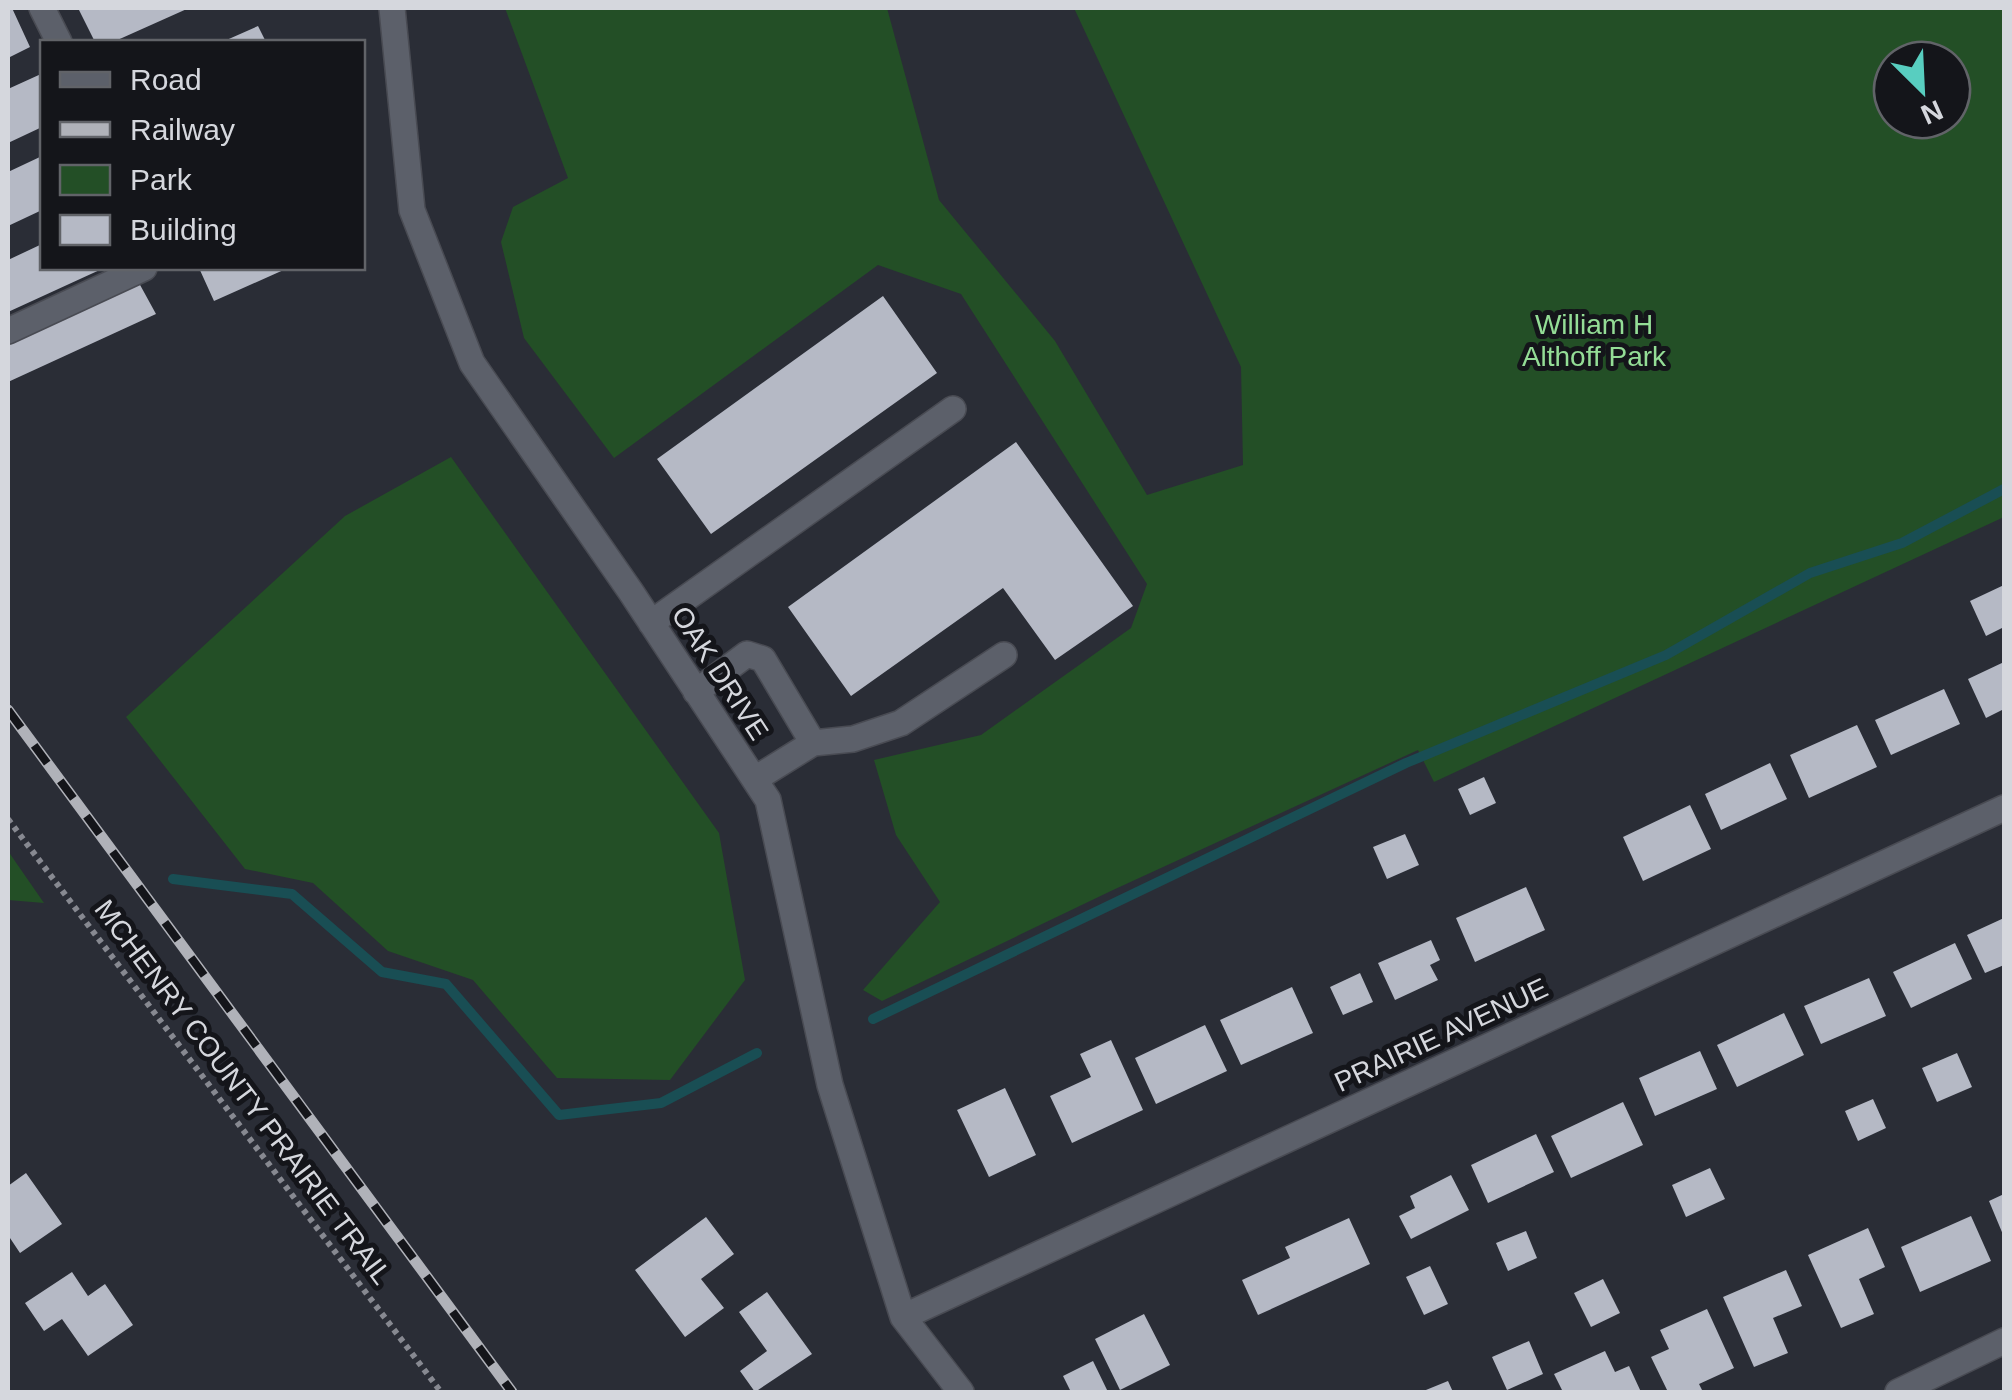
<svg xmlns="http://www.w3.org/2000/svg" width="2012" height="1400" font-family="Helvetica,sans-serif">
<rect width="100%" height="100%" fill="#2a2d36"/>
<path fill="#234f26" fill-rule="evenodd" d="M505,8H887L939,200L1055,341L1147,495L1243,465L1241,367L1074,8H2004V517L1434,782L1418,750L1113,890L882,1001L863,990L940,902L896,835L874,760L981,735L1131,628L1147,584L961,294L878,265L614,458L524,338L501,242L513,207L568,178ZM1892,60H1952V120H1892Z
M451,457L719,833L745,980L670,1080L557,1078L473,980L388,951L313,883L245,869L126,717L345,516Z
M8,851L44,903L8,900Z"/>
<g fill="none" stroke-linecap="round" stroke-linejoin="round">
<path stroke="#194e54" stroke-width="10" d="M173,879L292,894L382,972L446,984L559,1115L661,1103L757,1053
M873,1019L1406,763L1666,655L1810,573L1902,543L2004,489"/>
</g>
<path fill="#b5b9c5" d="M8,8H12L30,47L8,58Z
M78,8H189L113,42H95Z
M258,26L266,42H222Z
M41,74L42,127L8,143V89Z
M42,156V210L8,226V172Z
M42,244V268H104L8,312V260Z
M199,268H288L214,301Z
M139,283L156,314L8,382V343Z
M883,296L937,373L711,534L657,459Z
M1016,442L1133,606L1055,660L1003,588L851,696L788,607Z
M2004,585V627L1986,636L1970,601Z
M2004,662V709L1986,718L1968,679Z
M1944,689L1960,724L1891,755L1875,720Z
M1857,725L1877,767L1809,798L1790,755Z
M1770,763L1787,799L1721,830L1705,794Z
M1484,777L1496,803L1470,815L1458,789Z
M1690,805L1711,849L1643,881L1623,837Z
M1405,834L1419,865L1387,879L1373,847Z
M1526,887L1545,930L1475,962L1456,918Z
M2004,918V965L1985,973L1967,935Z
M1431,940L1440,960L1430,965L1438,980L1395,1000L1378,963Z
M1955,943L1972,979L1911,1008L1893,972Z
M1360,973L1373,1002L1343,1015L1330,987Z
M1869,978L1886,1016L1821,1044L1804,1006Z
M1292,987L1313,1033L1241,1065L1220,1020Z
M1784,1013L1804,1055L1737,1087L1717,1045Z
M1205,1025L1227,1071L1156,1104L1135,1058Z
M1111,1040L1143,1110L1072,1143L1050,1096L1091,1077L1080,1054Z
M1700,1051L1717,1089L1655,1116L1639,1078Z
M1957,1053L1972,1087L1937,1102L1922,1068Z
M1005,1088L1036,1155L989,1177L957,1110Z
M1873,1099L1886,1128L1858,1141L1845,1111Z
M1623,1102L1643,1145L1571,1178L1551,1136Z
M1536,1134L1554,1172L1488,1203L1471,1165Z
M1710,1168L1725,1199L1686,1217L1672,1185Z
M26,1173L62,1224L20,1253L8,1235V1186Z
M1451,1175L1469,1210L1411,1239L1399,1216L1415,1208L1410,1196Z
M2004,1194V1237L1989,1201Z
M1971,1216L1991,1261L1920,1292L1901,1247Z
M706,1217L734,1254L701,1279L724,1308L685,1337L635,1270Z
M1349,1218L1370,1264L1258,1315L1242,1280L1290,1258L1285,1247Z
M1868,1228L1885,1267L1859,1279L1874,1314L1841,1328L1808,1255Z
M1526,1231L1537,1258L1508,1271L1496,1243Z
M1430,1266L1448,1304L1424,1315L1406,1277Z
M1786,1270L1802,1306L1773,1318L1788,1353L1754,1367L1723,1297Z
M72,1272L88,1296L105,1284L133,1325L88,1356L62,1319L44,1331L25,1303Z
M1603,1279L1620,1313L1591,1327L1574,1293Z
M767,1292L812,1354L755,1392L740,1371L767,1351L739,1312Z
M1707,1309L1734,1368L1699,1384L1703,1392H1668L1651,1357L1669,1349L1660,1330Z
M1144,1314L1170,1365L1120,1390L1095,1339Z
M1529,1341L1543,1374L1507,1390L1492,1357Z
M1605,1351L1615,1372L1629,1366L1641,1392H1563L1554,1374Z
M1093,1361L1108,1392H1071L1063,1376Z
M1448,1381L1453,1392H1421Z"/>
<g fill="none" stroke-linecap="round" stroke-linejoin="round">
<defs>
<path id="minor" d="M42,8L59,42
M392,8L412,210L472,363L631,592L768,800L830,1085L903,1317L961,1392
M8,331L144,268
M651,623L953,409
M696,692L747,654L763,659L813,743
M755,779L813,743L853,739L901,723L1004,655
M903,1317L2004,808
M1898,1392L2004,1341"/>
</defs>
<use href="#minor" stroke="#494b53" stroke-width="28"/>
<path stroke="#878991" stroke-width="6" stroke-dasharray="5 5" stroke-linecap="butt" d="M8,819L441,1392"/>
<use href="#minor" stroke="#5c606a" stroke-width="25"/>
<defs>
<path id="rail" d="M8,710L512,1392"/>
</defs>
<use href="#rail" stroke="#b0b2b9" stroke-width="11"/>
<use href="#rail" stroke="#14151a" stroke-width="8" stroke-dasharray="22" stroke-linecap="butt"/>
</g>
<g text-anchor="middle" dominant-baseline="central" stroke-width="10" stroke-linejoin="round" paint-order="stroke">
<g font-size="28" fill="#94dd96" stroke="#14151a">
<text x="1594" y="324">William H<tspan x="1594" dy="32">Althoff Park</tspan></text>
</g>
<g font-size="28" fill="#d5d7dd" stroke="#14151a">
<text transform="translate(720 673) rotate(57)">OAK DRIVE</text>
<text transform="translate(1441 1035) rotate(-25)">PRAIRIE AVENUE</text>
<text transform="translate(243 1092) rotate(53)">MCHENRY COUNTY PRAIRIE TRAIL</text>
</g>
</g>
<rect width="2012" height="1400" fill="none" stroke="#d5d7dd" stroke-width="20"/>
<rect x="40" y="40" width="325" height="230" fill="#14151a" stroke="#616368" stroke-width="2.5"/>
<rect x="60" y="72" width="50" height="15" fill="#5c606a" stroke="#616368" stroke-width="2.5"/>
<text x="130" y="90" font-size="30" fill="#d5d7dd">Road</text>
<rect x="60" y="122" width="50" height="15" fill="#b0b2b9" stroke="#616368" stroke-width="2.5"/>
<text x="130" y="140" font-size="30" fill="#d5d7dd">Railway</text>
<rect x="60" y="165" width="50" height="30" fill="#234f26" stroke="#616368" stroke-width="2.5"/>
<text x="130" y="190" font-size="30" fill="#d5d7dd">Park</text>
<rect x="60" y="215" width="50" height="30" fill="#b5b9c5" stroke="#616368" stroke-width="2.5"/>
<text x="130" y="240" font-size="30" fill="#d5d7dd">Building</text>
<g transform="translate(1922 90) rotate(156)"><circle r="48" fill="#14151a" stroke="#616368" stroke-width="2.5"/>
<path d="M0-8L18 38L0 25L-18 38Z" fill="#58cec0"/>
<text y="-15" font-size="28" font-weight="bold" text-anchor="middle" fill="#d5d7dd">N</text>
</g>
</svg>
